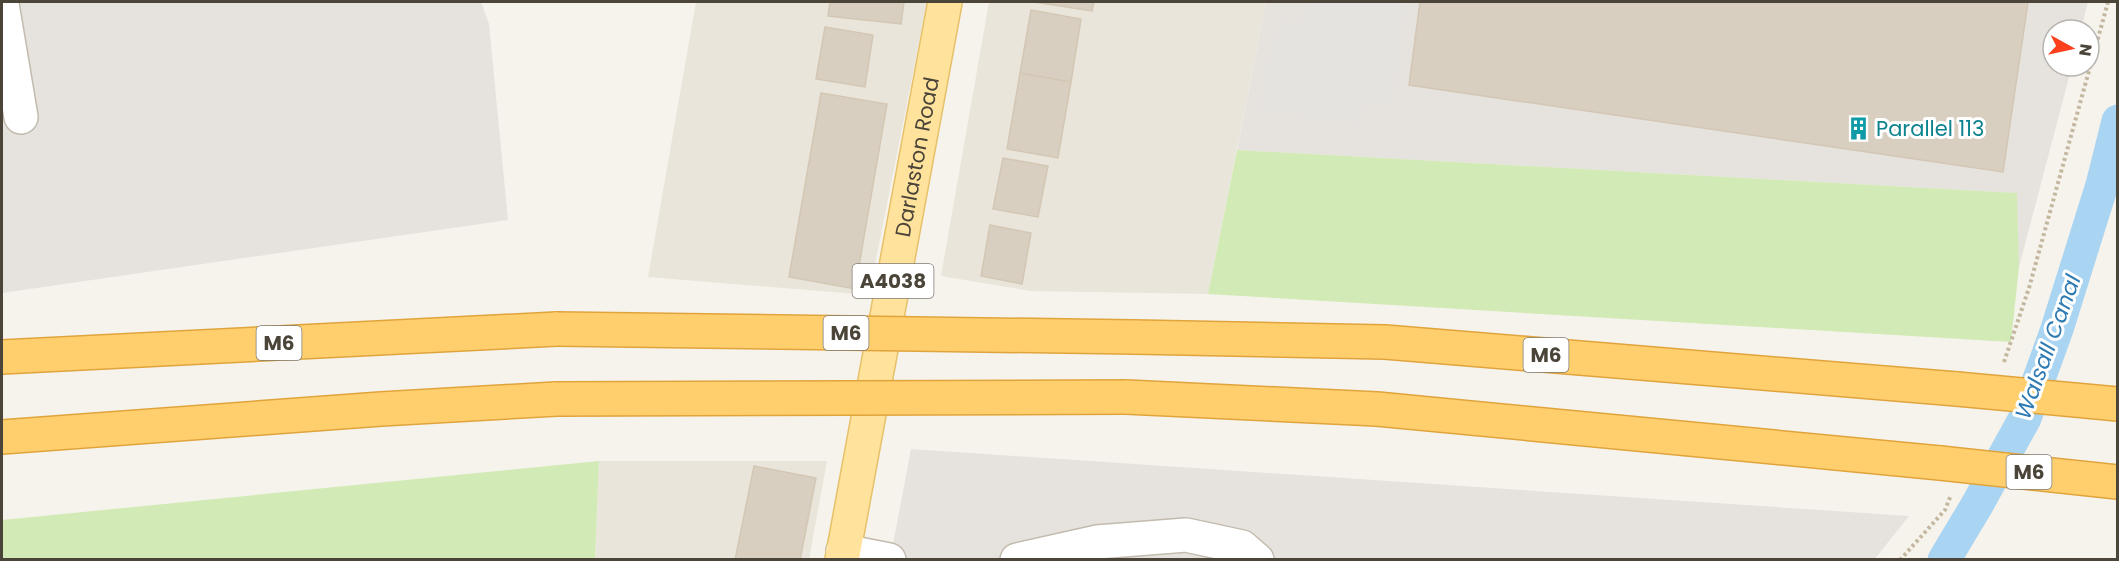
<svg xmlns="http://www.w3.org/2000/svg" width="2119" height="561" font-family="Poppins,sans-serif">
<rect width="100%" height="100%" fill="#f6f3ec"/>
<path fill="#eae5da" d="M696,2H927L869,295L648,277Z
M989,2H1266L1208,294L1031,291L941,276Z
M599,461H827L809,559L595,560Z"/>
<path fill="#e6e2dd" d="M2,2H481L489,24L508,220L2,293Z
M1266,2H2088L2081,30H2053V66H2072L2019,267L2016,193L1237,150Z
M911,449L1909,516L1874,560H890Z"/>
<path fill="#d2eab5" d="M1237,150L2017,193L2019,267L2011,342L1208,294Z
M599,461L595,559H2V520Z"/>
<path fill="#e5e3e0" d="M1306,2H1405L1391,104L1364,100L1360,123L1261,109L1268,59H1274L1281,21L1302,24Z"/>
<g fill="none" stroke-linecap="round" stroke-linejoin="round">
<path stroke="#a9d4f2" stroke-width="33" d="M1944,560L1977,505L2025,418L2057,329L2102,185L2118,121"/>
</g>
<path fill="#d8cfc1" stroke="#d3c7b4" stroke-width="1.5" d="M830,2H904L901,24L828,16Z
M1034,2H1094L1092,11Z
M1420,2H2028L2003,172L1409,85Z
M1031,10L1081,19L1071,82L1020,73Z
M825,27L873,35L865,87L816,79Z
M1020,73L1071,82L1058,158L1007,149Z
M821,93L887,104L855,289L789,277Z
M1003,158L1048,166L1038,217L993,209Z
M990,225L1031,233L1022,284L981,276Z
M754,466L816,478L800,560H735Z"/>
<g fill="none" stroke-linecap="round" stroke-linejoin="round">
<defs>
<path id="minor" d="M2,4L21,117
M843,551L889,560
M1017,560L1097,542L1186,535L1242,547L1257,560"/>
<g id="major">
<path id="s1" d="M842,560L945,2"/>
</g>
<path id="highway" d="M1134,337L1385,342L1957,389
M2,357L557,329
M1126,397L1377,409L1940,463
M2,437L381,409L556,399"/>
</defs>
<use href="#minor" stroke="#c2bbae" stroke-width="36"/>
<use href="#major" stroke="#e6c16a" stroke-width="36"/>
<use href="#highway" stroke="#e0a43c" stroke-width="36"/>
<path stroke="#c4b79f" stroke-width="4" stroke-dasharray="3 3" stroke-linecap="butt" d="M2004,362L2029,288L2108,2
M1900,560L1945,510L1951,495"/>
<use href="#minor" stroke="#fff" stroke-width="33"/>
<use href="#major" stroke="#ffe39c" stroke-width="33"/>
<use href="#highway" stroke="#ffcf6e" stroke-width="33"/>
<defs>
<path id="highway-bridge" d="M557,329L1134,337
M1957,389L2118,404
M556,399L1126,397
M1940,463L2118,482"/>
</defs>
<use href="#highway-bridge" stroke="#e0a43c" stroke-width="36" stroke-linecap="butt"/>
<use href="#highway-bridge" stroke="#ffcf6e" stroke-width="33"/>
</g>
<defs>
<symbol id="building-bare" viewBox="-9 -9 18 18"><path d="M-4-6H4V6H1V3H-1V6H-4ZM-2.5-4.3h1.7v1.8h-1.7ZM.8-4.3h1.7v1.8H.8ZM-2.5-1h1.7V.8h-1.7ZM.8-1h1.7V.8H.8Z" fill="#0f9aa8" stroke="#fff" stroke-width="2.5" paint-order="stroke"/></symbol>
</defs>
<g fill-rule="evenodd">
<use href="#building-bare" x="1842" y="112" width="33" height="33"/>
</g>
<g text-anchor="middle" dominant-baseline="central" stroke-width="6" stroke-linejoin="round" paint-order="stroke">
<g fill="#fff" stroke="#817c74" stroke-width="1.5">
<rect x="852.5" y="264" width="81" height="34" rx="4.5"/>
<rect x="823.5" y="316" width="45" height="34" rx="4.5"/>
<rect x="256.5" y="326" width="45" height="34" rx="4.5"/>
<rect x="1523.5" y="338" width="45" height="34" rx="4.5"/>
<rect x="2006.5" y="455" width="45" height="34" rx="4.5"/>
</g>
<g font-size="20" font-weight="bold" fill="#4b4439">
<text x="893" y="281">A4038</text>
<text x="846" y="333">M6</text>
<text x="279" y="343">M6</text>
<text x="1546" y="355">M6</text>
<text x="2029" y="472">M6</text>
</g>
<g font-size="21" fill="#0d838f" stroke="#fff" text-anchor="start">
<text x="1876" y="128">Parallel 113</text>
</g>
<g font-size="21" fill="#4b4439" stroke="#fff">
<text stroke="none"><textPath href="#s1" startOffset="410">Darlaston Road</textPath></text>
</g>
<g font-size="22" font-style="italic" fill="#2e7ab2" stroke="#fff">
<text transform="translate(2048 347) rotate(-70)">Walsall Canal</text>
</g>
</g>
<rect width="2119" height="561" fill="none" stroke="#4b4439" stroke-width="6"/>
<g transform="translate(2071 48) rotate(98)"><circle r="28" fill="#ffffff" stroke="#b7b4b0" stroke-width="1.5"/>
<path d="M0-4.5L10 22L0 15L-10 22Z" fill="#fc3f1d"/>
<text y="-9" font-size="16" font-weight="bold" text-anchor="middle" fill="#4b4439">N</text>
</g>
</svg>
